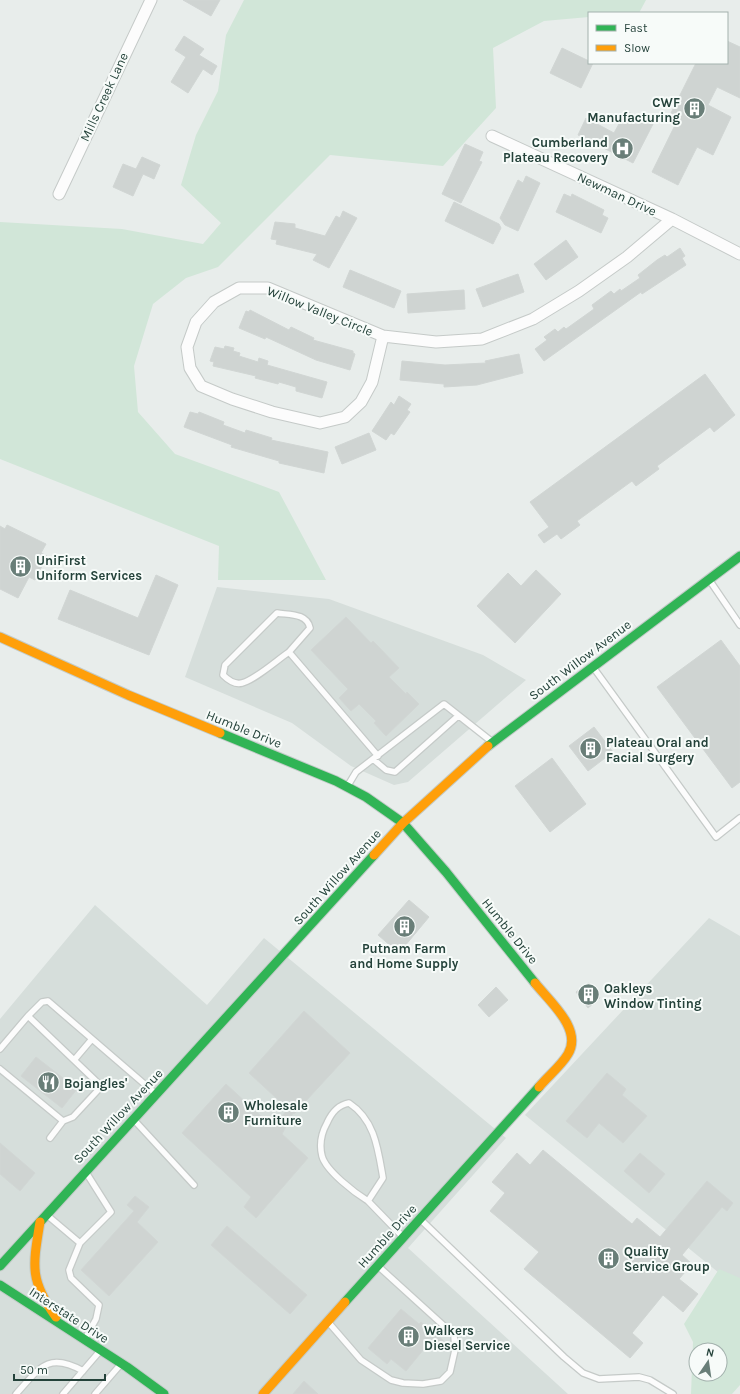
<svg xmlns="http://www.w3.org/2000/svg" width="740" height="1394" font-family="Karla,sans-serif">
<rect width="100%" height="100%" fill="#e8edeb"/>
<path fill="#d6dedb" d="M217,587L329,599L483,655L526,680L408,782L394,785L351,766L292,723L185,677Z
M95,905L207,1005L264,938L506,1138L408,1248L568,1394H0V1019Z
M709,918L740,936V1290L525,1115Z"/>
<path fill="#d1e6d8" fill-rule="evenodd" d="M244,0H646L639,13H589V17L544,21L493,48L496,108L443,166L330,155L218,267L186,278L153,304L134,366L138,412L175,454L279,492L326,580H218L219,546L0,459V222L122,229L203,244L221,223L181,185L196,135L218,91L226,35Z
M719,1269L740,1278V1385L732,1394H691L693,1342L684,1324ZM696,1350H720V1374H696Z"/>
<path fill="#cfd4d2" stroke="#d1d6d4" d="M183,0H220L211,16Z
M184,36L204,49L199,55L217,66L212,75L203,69L188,93L171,82L186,57L175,50Z
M727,41L740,47V98L717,87L708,105L731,117L713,155L697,147L678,185L652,172L679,117L671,113L696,63H727Z
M562,48L589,61V63H593L581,88L550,73Z
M626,111L653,124L633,163L578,135L586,118L614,133Z
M465,144L483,152L479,161L482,162L461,203L442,194Z
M142,157L160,165L154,179L143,174L133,196L113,187L123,164L136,169Z
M526,176L540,183L518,231L505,225L500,218L518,180L523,183Z
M564,194L571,197L572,194L604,210L602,215L608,218L601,233L556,212Z
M454,202L499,224L501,228L493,244L445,221Z
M343,211L357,218L329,268L313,260L317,254L276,244L277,240L271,239L275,222L295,224V228L325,236L336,216L340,218Z
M566,240L578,257L546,280L534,264Z
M680,248L685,256L682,258L686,265L642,294L641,292L544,361L535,349L547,340L544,337L555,329L558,332L564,327L566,329L594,309L592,305L611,291L614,294L620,289L621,291L640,278L638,275L657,260L665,255L667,257Z
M350,270L401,291L394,308L343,287Z
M518,274L524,292L483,307L476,289Z
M464,290L465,309L408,313L407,294Z
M250,310L289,330L291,327L314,338L313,340L353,351V353L355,354L350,370L316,360L266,337L265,339L239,328L246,311L249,312Z
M225,346L234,348L233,351L240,353L239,356L258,362L259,358L268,361L267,365L327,382L322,398L296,391V387L279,382L278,384L255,378L256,376L213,366L214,362L210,361L215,347L224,349Z
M519,354L523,373L477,385L444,387V384L400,380L402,361L445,365L486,363L485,361Z
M705,374L735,415L714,432L710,427L657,466L659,469L636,486L632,481L577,521L580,525L561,539L557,534L544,543L538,535L549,527L530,502Z
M399,396L411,404L407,410L410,412L394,435L391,433L386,440L372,431L391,402L394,405Z
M190,412L198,414L199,412L224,422L223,425L245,433L246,430L272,438L271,440L328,452L324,473L279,463V461L231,447L232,445L184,427Z
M369,433L376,450L342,464L335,447Z
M7,525L46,544L41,553L47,556L35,580L29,577L18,598L0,589V526L5,529Z
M536,570L561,594L515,643L477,606L508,573L521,586Z
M156,575L178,585L149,655L58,619L70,590L138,618Z
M346,617L371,643L373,641L399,668L389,677L406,694L407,692L419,704L386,736L374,723L376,721L359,704L351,711L339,698L348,689L311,650Z
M721,640L740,666V782L732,788L657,687Z
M594,727L613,752L588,771L569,746Z
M552,758L586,804L550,832L515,786Z
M409,900L429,917L399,953L378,935Z
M589,983L600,998L588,1008L576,992Z
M496,987L508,1000L489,1017L478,1005Z
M304,1011L350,1053L294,1114L293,1113L282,1134L308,1158L256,1218L244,1207L251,1197L182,1133L226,1084L273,1127L288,1109L249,1073Z
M36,1057L77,1089L62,1108L21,1076Z
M607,1073L626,1089L622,1095L647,1116L623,1143L599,1123L587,1138L566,1121Z
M0,1143L35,1173L20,1191L0,1174Z
M543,1150L632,1224L637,1218L660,1237L707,1181L733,1203L727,1211L722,1207L682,1255L692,1264L679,1279L698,1294L683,1312L663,1295L632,1333L643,1343L630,1358L524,1269L539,1252L490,1211L505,1193L492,1182L517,1153L530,1165Z
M640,1153L665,1174L649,1193L624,1171Z
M135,1196L149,1207L137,1222L158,1242L109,1296L81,1270L134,1211L127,1205Z
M227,1226L307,1295L290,1314L211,1245Z
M401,1309L419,1324L421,1322L444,1341L436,1351L428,1344L406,1371L391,1359L387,1364L368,1348Z
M304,1381L318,1394H293Z"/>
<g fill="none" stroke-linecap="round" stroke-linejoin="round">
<defs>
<path id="lane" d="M710,581L740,625
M289,652C277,660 255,680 242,683C234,685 227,679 223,675L225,665L277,613C289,615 307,613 310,628L289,652L378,756
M593,667L716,837L740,818
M373,759L386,770L395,772L458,716
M347,787L356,772L444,704L491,741
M28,1016L42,1002L48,1001L156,1094
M0,1049L28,1016L99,1084V1089L73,1117L63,1121L50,1138
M75,1059L92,1039
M0,1069L63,1121
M135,1121L194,1185
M368,1201C355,1193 326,1171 322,1156C319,1144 322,1132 327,1123C332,1112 338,1105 349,1103C375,1120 378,1149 383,1178L368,1201L402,1236
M48,1216L80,1243L111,1212L87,1174
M420,1219L564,1357L583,1373L599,1379L639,1377L650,1380L673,1394
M80,1243L69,1270L71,1278L99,1305L96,1319L85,1339
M329,1323L361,1360L391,1380L403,1383L423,1384L441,1381L450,1372L455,1350L454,1335L378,1266
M16,1394C39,1369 47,1351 83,1371
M63,1394L100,1351
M95,1394L121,1364"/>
<path id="street" d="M492,136L672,219L740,254
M59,194L151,0
M383,336L372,382L361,402L345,417L320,423L272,412L232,399L201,386L190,368L187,347L196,322L214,302L239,288H268L383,336L436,342L482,339L533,319L579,291L627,257L672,219"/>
<path id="fast" d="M220,733L336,781L366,797L403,823L446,872L535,983
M488,746L740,556
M0,1266L374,855
M0,1285L127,1367L164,1394
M345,1302L539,1087"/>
<path id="slow" d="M0,637L128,695L220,733
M374,855L403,823L488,746
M535,983C549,1001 583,1029 568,1054C561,1066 548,1076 539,1087
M40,1222C33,1265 29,1280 56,1317
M263,1394L345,1302"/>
</defs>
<use href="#lane" stroke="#c5cac8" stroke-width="8"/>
<use href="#street" stroke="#c5cac8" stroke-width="13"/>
<use href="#fast" stroke="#c3cbc8" stroke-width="11"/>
<use href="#slow" stroke="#c3cbc8" stroke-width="11"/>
<use href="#lane" stroke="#fcfcfc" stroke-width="5.5"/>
<use href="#street" stroke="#fcfcfc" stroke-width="11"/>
<use href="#fast" stroke="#30b455" stroke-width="9"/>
<use href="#slow" stroke="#ff9f0a" stroke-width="9"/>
</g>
<defs>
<symbol id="building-disc" viewBox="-11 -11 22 22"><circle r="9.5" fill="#697e78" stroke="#f7fbf9"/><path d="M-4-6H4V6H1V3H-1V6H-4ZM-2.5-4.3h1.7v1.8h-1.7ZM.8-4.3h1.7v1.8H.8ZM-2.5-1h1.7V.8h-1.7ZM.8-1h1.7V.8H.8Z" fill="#fff"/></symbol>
<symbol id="hospital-disc" viewBox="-11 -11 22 22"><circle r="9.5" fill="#697e78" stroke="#f7fbf9"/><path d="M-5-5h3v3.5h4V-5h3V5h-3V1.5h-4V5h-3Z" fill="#fff"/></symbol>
<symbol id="restaurant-disc" viewBox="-11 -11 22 22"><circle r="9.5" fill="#697e78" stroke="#f7fbf9"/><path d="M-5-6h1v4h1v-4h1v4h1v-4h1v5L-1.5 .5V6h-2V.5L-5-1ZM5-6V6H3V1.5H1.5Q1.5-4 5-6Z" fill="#fff"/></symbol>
</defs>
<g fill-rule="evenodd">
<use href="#building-disc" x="682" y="96" width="25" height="25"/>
<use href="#hospital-disc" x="610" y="136" width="25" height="25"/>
<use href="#building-disc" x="8" y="554" width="25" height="25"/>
<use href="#building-disc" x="578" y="736" width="25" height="25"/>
<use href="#building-disc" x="392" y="914" width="25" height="25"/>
<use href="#building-disc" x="576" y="982" width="25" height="25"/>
<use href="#restaurant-disc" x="36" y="1070" width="25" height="25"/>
<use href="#building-disc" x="216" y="1100" width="25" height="25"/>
<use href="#building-disc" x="596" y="1246" width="25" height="25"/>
<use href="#building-disc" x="396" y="1324" width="25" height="25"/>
</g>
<g text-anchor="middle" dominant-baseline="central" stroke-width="4" stroke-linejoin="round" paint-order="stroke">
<g font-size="13" fill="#24423a" stroke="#f7fbf9">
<text transform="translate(104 97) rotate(-65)">Mills Creek Lane</text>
<text transform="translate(617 194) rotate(25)">Newman Drive</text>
<text transform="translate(320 311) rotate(22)">Willow Valley Circle</text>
<text transform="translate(580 660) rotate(-37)">South Willow Avenue</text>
<text transform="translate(244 729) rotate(22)">Humble Drive</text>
<text transform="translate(337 877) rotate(-48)">South Willow Avenue</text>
<text transform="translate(510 931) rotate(51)">Humble Drive</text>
<text transform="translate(118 1116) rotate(-47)">South Willow Avenue</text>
<text transform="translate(387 1236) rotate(-48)">Humble Drive</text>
<text transform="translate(69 1315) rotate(33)">Interstate Drive</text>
</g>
<g font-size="13" font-weight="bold" fill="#24423a" stroke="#f7fbf9" text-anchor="start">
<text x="680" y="102" text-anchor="end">CWF<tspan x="680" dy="15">Manufacturing</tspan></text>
<text x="608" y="142" text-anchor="end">Cumberland<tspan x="608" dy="15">Plateau Recovery</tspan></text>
<text x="36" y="560">UniFirst<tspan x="36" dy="15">Uniform Services</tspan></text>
<text x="606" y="742">Plateau Oral and<tspan x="606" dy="15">Facial Surgery</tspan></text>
<text x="404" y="948" text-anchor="middle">Putnam Farm<tspan x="404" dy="15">and Home Supply</tspan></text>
<text x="604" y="988">Oakleys<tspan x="604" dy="15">Window Tinting</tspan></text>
<text x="64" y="1083">Bojangles'</text>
<text x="244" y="1105">Wholesale<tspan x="244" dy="15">Furniture</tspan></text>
<text x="624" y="1251">Quality<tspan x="624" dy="15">Service Group</tspan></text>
<text x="424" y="1330">Walkers<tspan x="424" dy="15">Diesel Service</tspan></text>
</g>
</g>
<rect x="588" y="12" width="140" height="52" fill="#f7fbf9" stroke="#a3b1ad"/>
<rect x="596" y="25" width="20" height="6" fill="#30b455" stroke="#a3b1ad"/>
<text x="624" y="32" font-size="12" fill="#24423a">Fast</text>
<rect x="596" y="45" width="20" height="6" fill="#ff9f0a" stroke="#a3b1ad"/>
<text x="624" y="52" font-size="12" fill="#24423a">Slow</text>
<g transform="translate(708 1362) rotate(13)"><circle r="19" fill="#f7fbf9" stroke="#a3b1ad"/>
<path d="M0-3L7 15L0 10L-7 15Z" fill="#697e78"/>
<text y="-6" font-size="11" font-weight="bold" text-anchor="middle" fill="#24423a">N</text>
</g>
<path d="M14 1374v6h91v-6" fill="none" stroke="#24423a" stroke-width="2"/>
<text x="20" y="1374" font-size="12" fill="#24423a" stroke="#f7fbf9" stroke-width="3" paint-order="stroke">50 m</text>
</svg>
